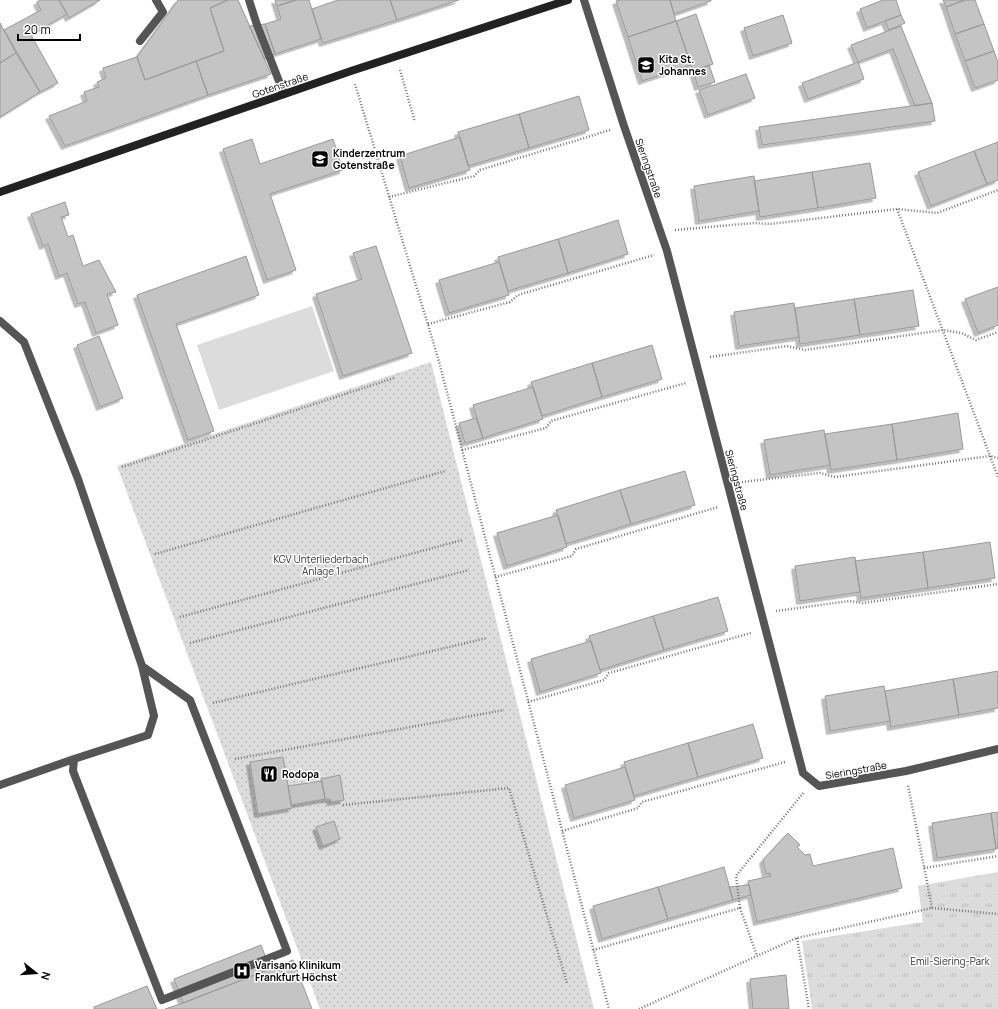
<svg xmlns="http://www.w3.org/2000/svg" width="998" height="1009" font-family="Manrope,sans-serif">
<defs>
<pattern id="park-tufts" width="24" height="20" patternUnits="userSpaceOnUse"><rect width="24" height="20" fill="#dcdcdc"/><path d="M3 7l-1-3M5 7V3M7 7l1-3M15 17l-1-3M17 17v-4M19 17l1-3" fill="none" stroke="#bbb"/></pattern>
<pattern id="garden-dots" width="8" height="8" patternUnits="userSpaceOnUse"><rect width="8" height="8" fill="#dcdcdc"/><path d="M2 2h.1M6 6h.1" fill="none" stroke="#bbb" stroke-width="1.8" stroke-linecap="round"/></pattern>
<filter id="shadow"><feDropShadow dx="-3.5" dy="3.5" stdDeviation="0" flood-color="#0004"/></filter>
</defs>
<rect width="100%" height="100%" fill="#fff"/>
<path fill="#dcdcdc" d="M312,306L334,371L219,410L197,345Z"/>
<path fill="url(#park-tufts)" d="M998,872V1009H812L802,941L923,922L918,886Z"/>
<path fill="url(#garden-dots)" d="M431,362L594,1009H320L117,466Z"/>
<path fill="#c4c4c4" stroke="#999" filter="url(#shadow)" d="M40,0H59L67,14L31,35L58,83L40,92L4,30L41,10L37,2Z
M59,0H100L69,18Z
M178,0H228L210,8L224,51L145,80L137,57Z
M228,0H238L271,74L208,95L196,61L224,51L210,8Z
M275,0H296L277,6Z
M296,0H309L321,39L275,54L265,24L281,19L277,6Z
M338,0H390L397,20L323,43L312,9Z
M390,0H459L397,20Z
M621,0H670L676,21L628,37L616,1Z
M670,0H711V1L674,14Z
M883,0H896L901,15L867,28L860,9Z
M943,0H965L946,7Z
M965,0H975L984,24L955,34L946,7Z
M696,14L713,64L693,71L676,21Z
M783,15L792,43L753,56L744,28Z
M901,15L905,23L889,30L885,21Z
M676,21L691,65L642,81L628,37Z
M0,23L16,53L0,63Z
M265,24L275,54L264,58L249,26Z
M984,24L994,51L965,61L955,34Z
M901,26L932,103L915,106L893,49L858,62L851,45Z
M994,51L998,62V80L975,88L965,61Z
M16,53L40,92L0,117V63Z
M137,57L145,80L196,61L208,95L65,146L49,116L87,101L84,92L99,87L97,82L106,78L103,68Z
M858,62L864,79L808,99L802,83Z
M709,65L715,82L698,87L693,71Z
M746,74L755,98L708,115L699,90Z
M579,96L589,130L529,148L519,114Z
M932,103L935,121L762,145L759,127Z
M519,114L529,148L468,166L458,132Z
M460,137L470,170L409,188L400,156Z
M252,139L260,164L333,139L343,170L270,194L296,270L267,280L223,149Z
M998,142V180L987,184L974,151Z
M974,151L987,184L931,206L918,172Z
M870,163L876,198L818,208L812,172Z
M812,172L818,208L760,217L754,181Z
M754,176L759,211L699,221L694,186Z
M65,202L69,215L61,217L68,237L73,235L83,266L99,260L116,292L107,294L118,325L96,333L85,302L78,304L67,273L59,276L48,244L43,246L31,214Z
M618,220L628,254L568,273L558,239Z
M558,239L568,273L508,291L498,257Z
M376,246L412,353L343,376L316,294L362,279L353,253Z
M246,256L259,295L176,324L214,431L188,440L137,295Z
M499,262L509,295L449,313L439,280Z
M998,287V325L978,333L965,299Z
M913,290L919,326L860,335L854,299Z
M854,299L860,335L800,344L795,308Z
M794,303L799,337L739,346L734,312Z
M99,336L123,398L100,407L77,345Z
M652,345L662,379L602,397L592,363Z
M592,363L602,397L542,416L531,382Z
M533,387L543,419L483,438L473,405Z
M958,413L963,449L897,460L892,424Z
M476,418L483,438L465,443L459,423Z
M892,424L897,460L831,470L825,434Z
M824,430L830,465L770,475L764,440Z
M685,471L695,505L631,524L620,490Z
M620,490L631,524L566,544L556,510Z
M558,515L567,547L507,566L497,533Z
M990,542L995,578L928,588L923,552Z
M923,552L928,588L861,598L855,561Z
M855,557L860,592L800,601L795,566Z
M718,597L728,631L664,650L653,616Z
M653,616L664,650L600,670L589,636Z
M591,641L601,673L540,692L531,659Z
M998,671V708L959,715L953,679Z
M953,679L959,715L891,727L885,691Z
M884,686L890,721L830,731L825,696Z
M753,724L763,758L698,777L688,743Z
M688,743L698,777L634,796L624,762Z
M283,757L292,808L258,814L250,762Z
M625,767L635,800L574,818L565,785Z
M340,775L344,800L331,802L330,799H325L321,779Z
M322,781L325,799L291,805L288,786Z
M998,812V848L996,849L991,813Z
M991,813L996,849L937,858L932,823Z
M334,821L340,839L323,846L316,827Z
M788,833L800,845L797,847L805,855L810,854L813,866L893,848L902,888L757,922L748,881L771,876L770,873L766,874L763,860Z
M724,867L733,900L668,919L658,887Z
M749,885L751,895L733,900L729,887Z
M658,887L668,919L602,939L593,906Z
M261,945L270,969L183,1003L174,979Z
M293,960L312,1009H165L183,1003Z
M786,975L789,1009H753L750,979Z
M147,986L157,1009H94V1007Z"/>
<g fill="none" stroke-linecap="round" stroke-linejoin="round">
<path stroke="#777" stroke-width="2.5" stroke-dasharray="1 2" stroke-linecap="butt" d="M400,70L415,122
M355,84L438,358L609,1009
M389,197L474,176L480,170L610,130
M897,209L998,477
M675,230L754,223L770,224L897,209L937,213L998,190
M428,324L510,302L518,295L654,255
M710,357L787,346L805,350L943,330L961,333L976,340L998,332
M462,450L546,428L551,421L686,383
M122,467L394,378
M742,482L820,473L835,477L990,456L998,458
M155,554L445,471
M495,577L572,556L576,549L718,507
M776,611L849,601L863,603L998,584
M180,617L462,540
M190,643L469,570
M528,702L604,680L609,673L751,633
M213,703L487,638
M235,759L504,710
M343,805L509,788L567,983
M562,831L638,808L642,802L785,762
M924,868L998,856
M740,908L757,956
M932,908L998,914
M797,938L809,1009
M593,950L740,908L736,876L804,792
M639,1009L797,938L932,908L908,785"/>
<path stroke="#555" stroke-width="8" d="M249,0L257,25L284,94
M140,41L163,12L156,0
M0,321L24,342L78,479L142,666L190,700L287,951L162,1000L73,771L74,759L148,735L154,716L142,666
M0,785L74,759"/>
<path stroke="#555" stroke-width="8" d="M584,0L624,126L667,251L803,773L819,786L906,771L998,749"/>
<path stroke="#222" stroke-width="8" d="M0,192L351,71L568,0"/>
</g>
<defs>
<symbol id="school-square" viewBox="-11 -11 22 22"><rect x="-9" y="-9" width="18" height="18" rx="4" fill="#000" stroke="#fff"/><path d="M0-5L7-2L0 1L-7-2ZM-4 1L0 2.5L4 1V4Q0 6-4 4Z" fill="#fff"/></symbol>
<symbol id="restaurant-square" viewBox="-11 -11 22 22"><rect x="-9" y="-9" width="18" height="18" rx="4" fill="#000" stroke="#fff"/><path d="M-5-6h1v4h1v-4h1v4h1v-4h1v5L-1.5 .5V6h-2V.5L-5-1ZM5-6V6H3V1.5H1.5Q1.5-4 5-6Z" fill="#fff"/></symbol>
<symbol id="hospital-square" viewBox="-11 -11 22 22"><rect x="-9" y="-9" width="18" height="18" rx="4" fill="#000" stroke="#fff"/><path d="M-5-5h3v3.5h4V-5h3V5h-3V1.5h-4V5h-3Z" fill="#fff"/></symbol>
</defs>
<g fill-rule="evenodd">
<use href="#school-square" x="636" y="55" width="20" height="20"/>
<use href="#school-square" x="310" y="149" width="20" height="20"/>
<use href="#restaurant-square" x="259" y="764" width="20" height="20"/>
<use href="#hospital-square" x="232" y="961" width="20" height="20"/>
</g>
<g text-anchor="middle" dominant-baseline="central" stroke-width="3" stroke-linejoin="round" paint-order="stroke">
<g font-size="10" font-weight="bold" fill="#000" stroke="#fff" text-anchor="start">
<text x="659" y="59">Kita St.<tspan x="659" dy="12">Johannes</tspan></text>
<text x="333" y="153">Kinderzentrum<tspan x="333" dy="12">Gotenstraße</tspan></text>
<text x="282" y="774">Rodopa</text>
<text x="255" y="965">Varisano Klinikum<tspan x="255" dy="12">Frankfurt Höchst</tspan></text>
</g>
<g font-size="10" fill="#000" stroke="#fff">
<text transform="translate(280 85) rotate(-19)">Gotenstraße</text>
<text transform="translate(649 168) rotate(71)">Sieringstraße</text>
<text transform="translate(737 480) rotate(75)">Sieringstraße</text>
<text transform="translate(856 770) rotate(-10)">Sieringstraße</text>
</g>
<g font-size="10" fill="#333" stroke="#fff">
<text x="321" y="559">KGV Unterliederbach<tspan x="321" dy="12">Anlage 1</tspan></text>
<text x="950" y="961">Emil-Siering-Park</text>
</g>
</g>
<g transform="translate(36 973) rotate(107)" stroke="#ffffff" stroke-width="3" paint-order="stroke">
<path d="M0-3L7 15L0 10L-7 15Z" fill="#000000"/>
<text y="-6" font-size="11" font-weight="bold" text-anchor="middle" fill="#000000">N</text>
</g>
<path d="M18 34v6h62v-6" fill="none" stroke="#000000" stroke-width="2"/>
<text x="24" y="34" font-size="12" fill="#000000" stroke="#ffffff" stroke-width="3" paint-order="stroke">20 m</text>
</svg>
